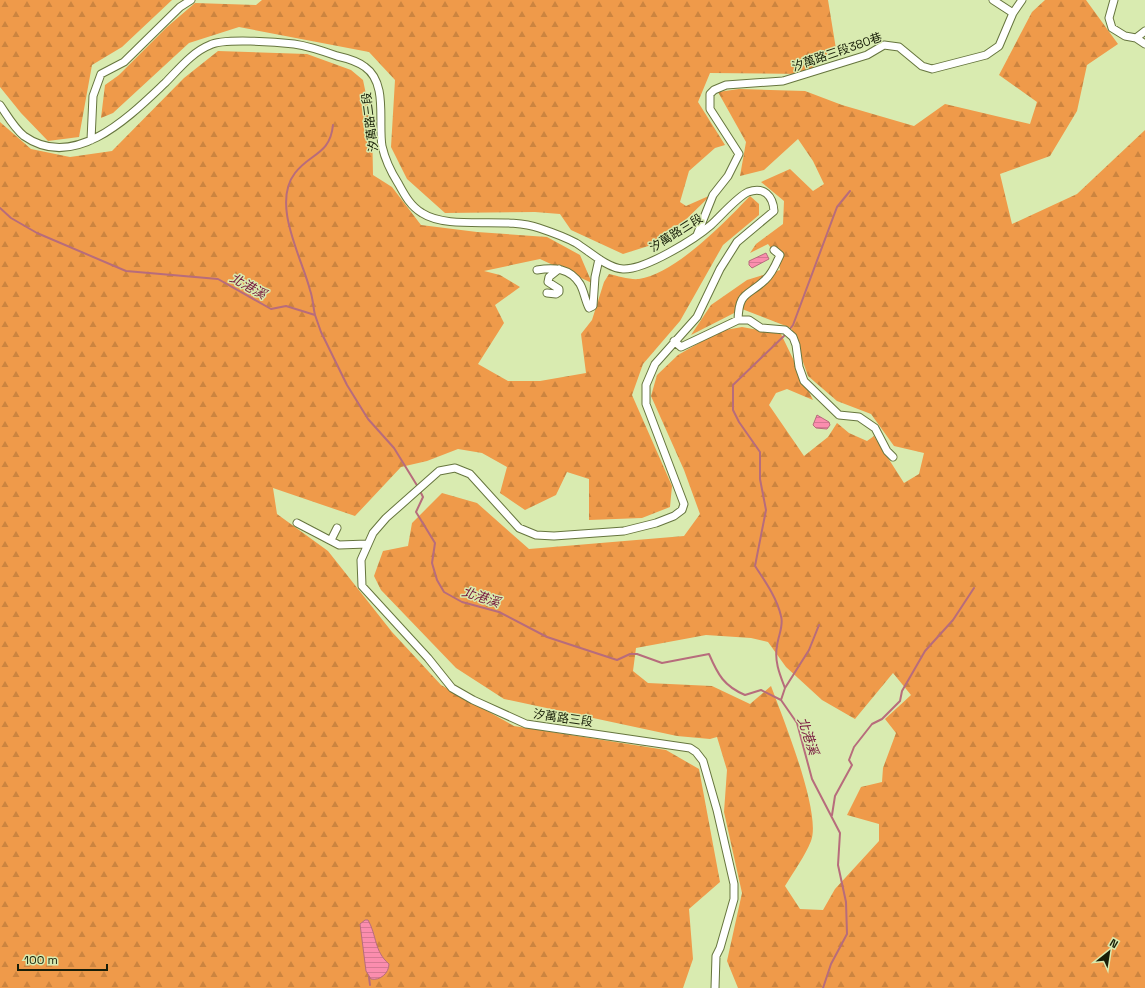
<svg xmlns="http://www.w3.org/2000/svg" width="1145" height="988" font-family="'Space Grotesk','Noto Sans TC',sans-serif">
<defs>
<pattern id="forest-firs" width="22" height="20" patternUnits="userSpaceOnUse"><rect width="22" height="20" fill="#ef9a4a"/><path d="M5 1l3.5 6h-7zM16 11l3.5 6h-7z" fill="#cc843f"/></pattern>
<pattern id="water-rules" width="6" height="5" patternUnits="userSpaceOnUse"><rect width="6" height="5" fill="#fb8dae"/><path d="M0 2.5h6" fill="none" stroke="#d67994"/></pattern>
</defs>
<rect width="100%" height="100%" fill="#d9ebb0"/>
<path fill="url(#forest-firs)" fill-rule="evenodd" d="M0,0H172L122,47L92,65L79,137L48,141L21,113L0,87Z
M262,0H828L836,49L805,74L710,73L698,102L725,145L715,148L689,171L680,202L686,206L711,195L664,241L623,254L571,230L560,214L535,212L445,213L407,179L391,147L395,80L369,52L239,27L189,43L113,113L101,118L105,85L119,75L167,27L195,3L256,5Z
M1045,0H1086L1118,44L1087,65L1077,111L1050,156L1000,174L1012,224L1077,194L1145,130V988H738L727,961L742,893L724,812L727,770L717,737L710,739L677,736L504,699L456,668L381,590L374,576L383,551L408,546L412,523L442,493L477,503L529,549L684,536L700,514L684,470L651,396L657,375L678,355L720,331L742,327L781,334L813,400L787,389L776,393L769,405L804,456L828,437L837,423L849,433L867,441L874,436L904,483L919,474L924,453L894,446L871,414L837,401L808,376L791,328L742,309L691,335L711,305L747,280L780,270L778,258L768,244L750,253L756,244L783,224L784,201L761,182L790,169L813,191L824,184L813,161L798,139L764,170L740,176L746,142L718,92L739,89L805,91L842,105L914,126L945,104L1030,124L1037,102L999,75L1032,12ZM706,635L751,638L768,642L786,667L822,700L855,719L893,673L911,695L885,719L896,733L883,768L882,782L861,787L847,815L879,824V841L835,889L823,910L800,909L785,886C794,871 805,856 811,841C822,813 782,716 771,686L750,704L712,686L648,683L633,671L636,648Z
M218,51L307,54L351,70L363,80L372,123L373,175L392,187L421,225L477,232L547,237L580,255L592,283L540,259L484,271L500,275L520,287L495,305L504,323L478,364L508,381H540L586,373L581,334L592,320L604,282L609,274C618,276 630,280 639,279C675,274 725,222 750,196L759,204V215L723,245L680,321L643,364L632,395L672,486L670,507L642,518L589,520V479L567,472L556,495L525,510L500,493L507,467L482,453L458,449L427,461L401,467L355,516L273,488L277,514L328,551L392,632L441,685L514,726L666,750L699,769L720,882L689,909L693,959L683,988H0V122L31,149L70,157L112,151L184,78Z"/>
<path fill="url(#water-rules)" stroke="#b76c7c" d="M766,253L769,259L752,268L749,265V261Z
M817,415L829,422L830,425L827,429L816,428L813,425Z
M365,920H368C377,936 374,951 389,964C389,973 380,981 371,979L366,971L360,924Z"/>
<g fill="none" stroke-linecap="round" stroke-linejoin="round">
<path stroke="#b76c7c" stroke-width="2" d="M0,208L11,218L37,233L126,271L218,279L271,309L286,306L315,315L321,332L347,385L368,419L394,448L418,487
M315,315C313,307 313,298 310,290C302,258 271,204 295,173C310,153 330,155 333,125
M789,330L793,325L837,207L850,191
M420,491L423,497L416,512L435,543L432,563L437,580L444,592L462,602L499,612L547,637L617,660L630,654H637L662,663L709,654C718,675 724,686 745,695L761,690L781,700L797,723L812,779L840,833L838,865L846,902L847,934L831,964L823,988
M785,688L809,650L819,625
M781,700L785,688C780,675 774,661 777,646C778,636 784,626 781,616C777,598 765,581 755,566L766,510L760,479V452L739,422L733,410V385L786,334
M832,815L835,796L852,765L849,760L854,747L872,724L882,719L900,701L902,691L925,651L953,620L974,588
M369,977L370,985"/>
<defs>
<path id="minor" d="M993,0L1013,13
M1114,0L1109,18L1112,28L1125,36L1136,38L1145,31
M1136,38L1145,44
M0,105C7,115 14,128 24,136C75,172 130,116 165,83C178,70 192,52 210,45C223,38 277,42 294,44C308,46 323,51 337,56C346,58 357,61 365,67C388,83 378,122 382,146C385,159 391,172 398,183C404,194 410,206 422,213C450,231 505,216 539,228C551,232 565,237 576,243C589,251 607,268 623,269C645,270 695,239 711,225C721,216 737,197 748,192C764,186 773,196 774,211L737,242L720,269L697,317L655,364L646,385V404L684,504L682,510L674,516L656,523L624,531L554,536L536,535L519,528L470,474L455,468L439,471L386,518L373,533L361,560L362,586L428,658L452,688L473,700L526,724L690,748L696,752L703,761L717,810L734,884V899L720,948L716,956L715,988
M91,140L93,96L101,74L124,62L180,7L191,0
M697,235L713,195L728,176L739,154L710,109V94L714,90L726,85L783,81L867,55L884,45L899,47L922,66L932,69L986,55L999,46L1013,13L1022,0
M537,270C554,267 570,268 580,284C584,291 585,300 589,308L593,306L595,277L599,259
M547,293L556,294L559,292V289L548,282L549,277L559,269
M738,320C739,291 747,297 765,280C772,274 776,264 780,255L774,250
M674,341L681,347L738,320H749L761,328L785,330L793,337L796,345L799,367L804,381L839,415L859,417L875,428L887,451L893,457
M297,523L339,545L367,544
M331,540L337,528"/>
</defs>
<use href="#minor" stroke="#66753e" stroke-width="9"/>
<use href="#minor" stroke="#fff" stroke-width="7"/>
</g>
<g text-anchor="middle" dominant-baseline="central" stroke-width="3" stroke-linejoin="round" paint-order="stroke">
<g font-size="12" fill="#181e08" stroke="#d9ebb0">
<text transform="translate(837 52) rotate(-19)">汐萬路三段380巷</text>
<text transform="translate(370 122) rotate(-97)">汐萬路三段</text>
<text transform="translate(676 233) rotate(-32)">汐萬路三段</text>
<text transform="translate(563 718) rotate(8)">汐萬路三段</text>
</g>
<g font-size="13" font-style="italic" fill="#75133c" stroke="#d9ebb0">
<text transform="translate(248 286) rotate(29)">北港溪</text>
<text transform="translate(481 597) rotate(18)">北港溪</text>
<text transform="translate(808 736) rotate(71)">北港溪</text>
</g>
</g>
<g transform="translate(1109 952) rotate(30)" stroke="#d9ebb0" stroke-width="3" paint-order="stroke">
<path d="M0-3L7 15L0 10L-7 15Z" fill="#181e08"/>
<text y="-6" font-size="11" font-weight="bold" text-anchor="middle" fill="#181e08">N</text>
</g>
<path d="M18 964v6h89v-6" fill="none" stroke="#181e08" stroke-width="2"/>
<text x="24" y="964" font-size="12" fill="#181e08" stroke="#d9ebb0" stroke-width="3" paint-order="stroke">100 m</text>
</svg>
